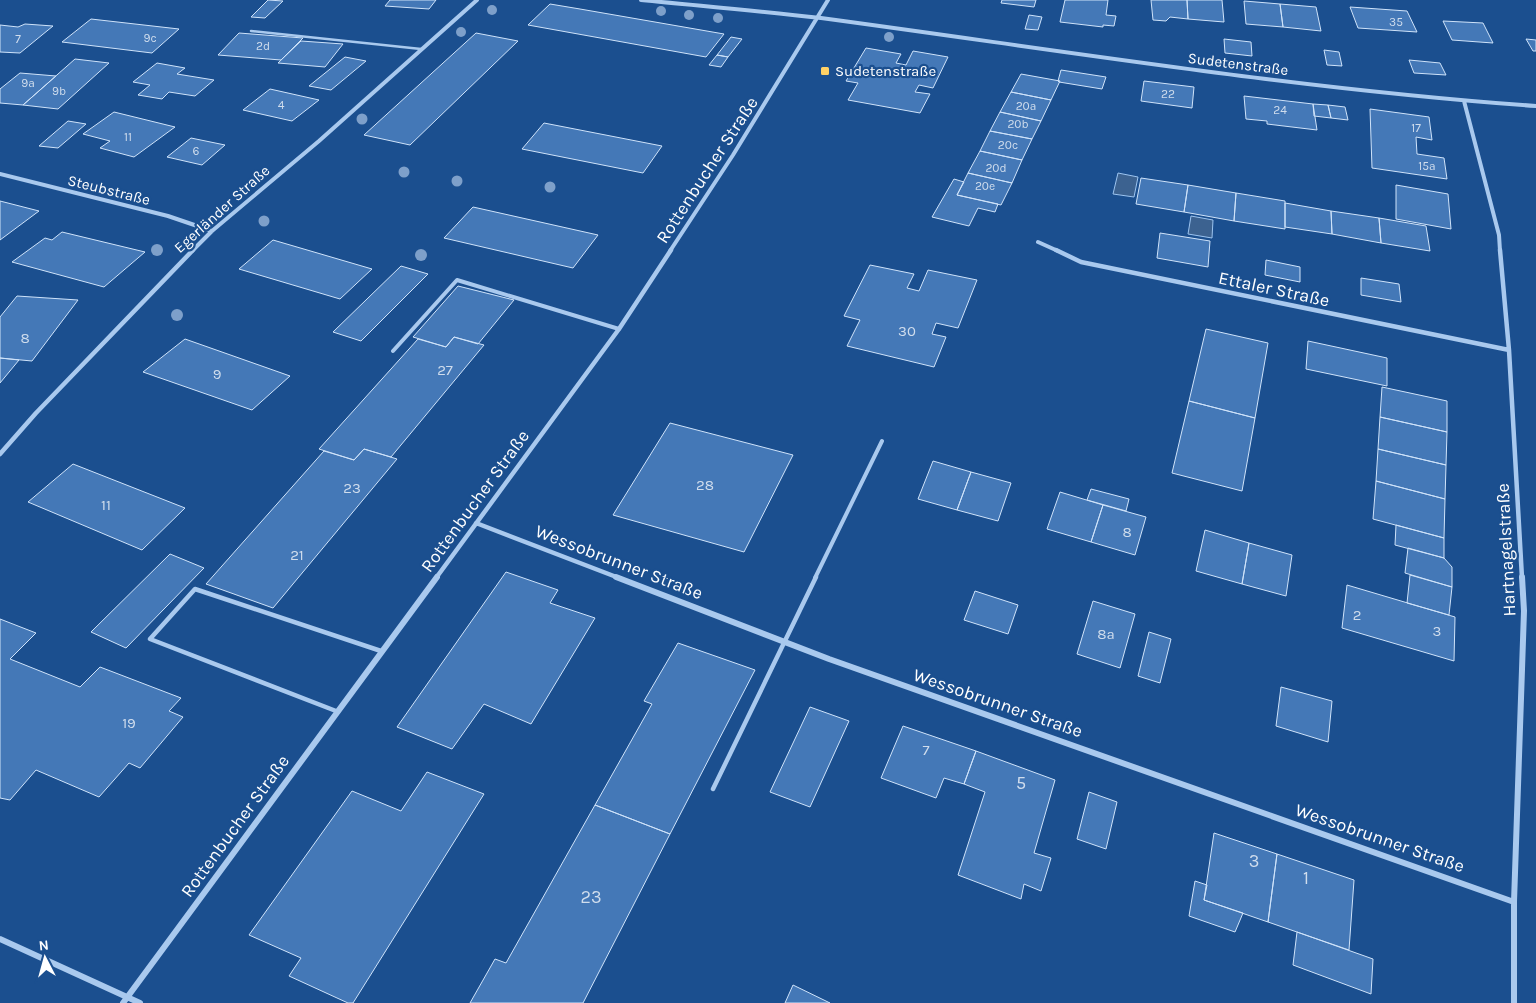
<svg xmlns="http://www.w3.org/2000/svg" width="1536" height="1003" font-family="Karla,sans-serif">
<rect width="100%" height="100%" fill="#1b4f8f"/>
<path fill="#3c6290" stroke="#9cc4f0" d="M1118,173L1138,177L1134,197L1113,194Z
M1191,216L1213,220L1212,238L1188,234Z"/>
<path fill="#4478b7" stroke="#cfe3fa" d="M268,0L283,1L265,18L251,17Z
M390,0H436L429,9L385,6Z
M1002,0H1036L1034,7L1001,3Z
M1065,0H1108L1106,15L1116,16L1114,26L1103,25V27L1060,22Z
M1151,0H1187L1188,19L1170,17L1166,21L1153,20Z
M1187,0H1222L1224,22L1188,19Z
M1244,1L1280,4L1283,27L1246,24Z
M550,4L580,9L724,34L706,57L528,25Z
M1280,4L1316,7L1321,31L1283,27Z
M1350,7L1407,11L1417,32L1358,28Z
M1029,15L1042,17L1038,30L1025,29Z
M91,19L179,29L152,53L62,42Z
M1443,21L1483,23L1493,43L1452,40Z
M25,24L53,26L20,53L0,52V25L18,27Z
M239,33L303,38L281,60L218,55Z
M476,33L518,41L410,145L364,135Z
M731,37L742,39L728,57L717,55Z
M1224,39L1251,42L1252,56L1225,53Z
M1526,39L1536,40V51H1533Z
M301,41L343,44L325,67L278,63Z
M866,48L901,54L896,63L906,65L913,51L948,57L933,88L919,85L915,92L930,94L920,113L848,100L858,83L846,81Z
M1324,50L1339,52L1342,66L1327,65Z
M717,55L728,57L721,67L709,65Z
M345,57L366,61L331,90L309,86Z
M75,59L109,63L58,109L23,105Z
M1409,60L1440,63L1446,75L1414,73Z
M157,63L185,68L177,74L214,80L195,96L169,92L162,99L138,95L150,85L133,82Z
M1061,70L1106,77L1102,89L1059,82L1058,81Z
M20,73L56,76L23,105L0,103V89Z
M1021,74L1060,81L1051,100L1011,92Z
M1144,81L1194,87L1192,108L1141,101Z
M270,89L319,100L292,121L243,110Z
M1011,92L1051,100L1041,121L1000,112Z
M1244,96L1313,104L1317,130L1267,124V121L1246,119Z
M1313,104L1328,105L1331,118L1314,116Z
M1328,105L1345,107L1348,120L1331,118Z
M1370,109L1429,117L1432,140L1416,137L1417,154L1444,158L1447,179L1372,168Z
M114,112L175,127L134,157L100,148L110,141L83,134Z
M1000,112L1041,121L1032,139L990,131Z
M68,121L86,124L58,148L39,146Z
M544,123L626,139L662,146L643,173L522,149Z
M990,131L1032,139L1022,160L980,151Z
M191,138L225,145L202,165L167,157Z
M980,151L1022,160L1012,183L968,173Z
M968,173L1012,183L1001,205L957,195Z
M1141,178L1188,185L1184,212L1136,204Z
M954,179L964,182L957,195L998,204L995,212L978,208L969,226L932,217Z
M1188,185L1236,193L1234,221L1184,212Z
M1396,185L1448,194L1451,229L1396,219Z
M1236,193L1285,201V229L1234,221Z
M0,201L39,211L0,240Z
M1285,203L1331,211L1332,234L1285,227Z
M473,207L598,235L573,268L444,238Z
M1331,211L1379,218L1381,243L1332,234Z
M1379,218L1426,226L1430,251L1381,243Z
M62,232L145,252L104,287L12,262L45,238L52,240Z
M1160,233L1210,241L1208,267L1157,258Z
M273,240L372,269L340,299L239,269Z
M1266,260L1300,267V282L1265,275Z
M870,265L914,274L907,288L919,291L928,270L977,280L958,328L936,323L932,334L946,337L934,367L847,346L860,320L844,316Z
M401,266L428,274L361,341L333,332Z
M1361,278L1399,284L1401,302L1361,295Z
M458,286L514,300L478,344L454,337L446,347L413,337Z
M17,296L78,300L32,361L0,358V317Z
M1206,329L1268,343L1255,418L1189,401Z
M454,337L484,345L391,457L364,449L354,460L319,449L418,339L446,347Z
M185,339L290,376L252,410L143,372Z
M1308,341L1387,358V386L1306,369Z
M0,358L19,360L0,383Z
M1382,387L1447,401V432L1380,417Z
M1189,401L1255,418L1242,491L1172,473Z
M1380,417L1447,432L1446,465L1378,449Z
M670,423L793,455L744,552L613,515Z
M364,449L397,459L273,608L206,584L324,451L354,460Z
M1378,449L1446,465L1445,499L1376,481Z
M933,461L971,472L957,510L918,499Z
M73,464L185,508L142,550L28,502Z
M971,472L1011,483L998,521L957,510Z
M1376,481L1445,499L1444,538L1373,519Z
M1091,489L1129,499L1126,511L1087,500Z
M1060,492L1103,505L1091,542L1047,529Z
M1103,505L1146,517L1135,555L1091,542Z
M1396,525L1444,538V558L1395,545Z
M1205,530L1249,543L1242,584L1196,571Z
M1249,543L1292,555L1286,596L1242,584Z
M1408,548L1444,558L1452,567V587L1405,573Z
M170,554L204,568L126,648L91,632Z
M506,572L558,590L550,603L595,618L531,724L484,704L452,749L397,727Z
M1410,575L1452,587L1449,615L1407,603Z
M1347,585L1455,617L1454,661L1342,628Z
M975,591L1018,605L1008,634L964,620Z
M1093,601L1135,614L1120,668L1077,654Z
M0,619L36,633L10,659L80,687L100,667L181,698L169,711L183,717L140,768L129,763L99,797L36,770L10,800L0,798Z
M1149,632L1171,639L1160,683L1138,676Z
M678,643L755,670L670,834L595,805L652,704L644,701Z
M1281,687L1332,701L1328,742L1276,726Z
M810,707L849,721L810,807L770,792Z
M903,726L976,751L964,784L944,778L936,798L881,778Z
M976,751L1055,780L1034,853L1051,858L1041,891L1024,884L1021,899L958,875L985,792L964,784Z
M427,772L484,794L353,1003H348L289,976L301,958L249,935L352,791L401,811Z
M1089,792L1117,802L1106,849L1077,839Z
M595,805L670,834L583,1003H470L495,959L506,963Z
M1214,833L1277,854L1268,922L1204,900Z
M1277,854L1354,880L1349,950L1268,922Z
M1195,881L1207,885L1204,900L1243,913L1235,932L1189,916Z
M1297,932L1373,959L1371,994L1293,965Z
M793,985L830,1003H785Z"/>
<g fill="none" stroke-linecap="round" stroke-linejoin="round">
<path stroke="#a9c9ee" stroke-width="2.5" d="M251,31L421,49"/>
<path stroke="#a9c9ee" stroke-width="4" d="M393,351L457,280L619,329
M815,578L882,441"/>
<path stroke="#a9c9ee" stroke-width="4.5" d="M336,711L150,639L195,589L381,651
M713,789L816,577"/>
<path stroke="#a9c9ee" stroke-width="4" d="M641,0C701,6 761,11 821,18C1059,50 1297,89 1536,106
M1464,101L1499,235L1500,251
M0,174L168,216L212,231
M1038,242L1058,251
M192,251L212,231L319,141L477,0
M670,251L733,155L828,0"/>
<path stroke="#a9c9ee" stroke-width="4.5" d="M1056,250L1081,262L1509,350
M1500,250L1509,350L1522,578
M0,454L36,413L193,250
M476,523L619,578
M436,578L619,329L671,250"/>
<path stroke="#a9c9ee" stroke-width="6" d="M616,577L829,659L1514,902
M0,939L140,1003
M123,1003L437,577
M1514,1003V902L1524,611L1522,577"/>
</g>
<g fill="#7ea0ca">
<circle cx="492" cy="10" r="5"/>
<circle cx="661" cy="11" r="5"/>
<circle cx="689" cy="15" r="5"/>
<circle cx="718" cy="18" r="5"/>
<circle cx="461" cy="32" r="5"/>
<circle cx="889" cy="37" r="5"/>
<circle cx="362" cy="119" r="5.5"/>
<circle cx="404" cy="172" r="5.5"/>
<circle cx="457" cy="181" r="5.5"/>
<circle cx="550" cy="187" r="5.5"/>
<circle cx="264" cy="221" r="5.5"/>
<circle cx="157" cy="250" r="6"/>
<circle cx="421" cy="255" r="6"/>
<circle cx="177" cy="315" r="6"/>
</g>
<rect fill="#ffd166" stroke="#1b4f8f" stroke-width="2" x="820" y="66" width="10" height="10" rx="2.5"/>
<g text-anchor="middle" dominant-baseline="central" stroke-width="4.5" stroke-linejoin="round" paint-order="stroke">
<g font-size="12" fill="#d0dded">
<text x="1396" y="22">35</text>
<text x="150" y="38">9c</text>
<text x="18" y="39">7</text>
<text x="263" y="46">2d</text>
<text x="28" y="83">9a</text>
<text x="59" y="91">9b</text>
<text x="1168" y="94">22</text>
<text x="281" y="105">4</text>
<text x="1026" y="106">20a</text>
<text x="1280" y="110">24</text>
<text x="1018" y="124">20b</text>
<text x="1416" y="128">17</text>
<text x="128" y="137">11</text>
<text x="1008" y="145">20c</text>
<text x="196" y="151">6</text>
<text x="1427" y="166">15a</text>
<text x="996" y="168">20d</text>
<text x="985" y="186">20e</text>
</g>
<g font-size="15" fill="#fff" stroke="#1b4f8f">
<text transform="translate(1238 64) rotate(7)">Sudetenstraße</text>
<text transform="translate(109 190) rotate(14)">Steubstraße</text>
<text transform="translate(222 209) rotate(-42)">Egerländer Straße</text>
</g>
<g font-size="15" fill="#fff" stroke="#1b4f8f" text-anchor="start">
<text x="835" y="71">Sudetenstraße</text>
</g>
<g font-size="15" fill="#d0dded">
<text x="907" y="331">30</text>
<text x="25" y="338">8</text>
<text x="445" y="370">27</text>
<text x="217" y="374">9</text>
<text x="705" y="485">28</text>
<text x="352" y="488">23</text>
<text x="106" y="505">11</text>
<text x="1127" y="532">8</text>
<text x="297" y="555">21</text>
<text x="1357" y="615">2</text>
<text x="1437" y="631">3</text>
<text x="1106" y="634">8a</text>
<text x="129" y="723">19</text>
<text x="926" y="750">7</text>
</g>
<g font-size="18" fill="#fff" stroke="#1b4f8f">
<text transform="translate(707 170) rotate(-57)">Rottenbucher Straße</text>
<text transform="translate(1274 289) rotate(12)">Ettaler Straße</text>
<text transform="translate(475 501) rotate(-54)">Rottenbucher Straße</text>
<text transform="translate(1506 550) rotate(-93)">Hartnagelstraße</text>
<text transform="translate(619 562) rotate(21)">Wessobrunner Straße</text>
<text transform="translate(998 703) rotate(19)">Wessobrunner Straße</text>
<text transform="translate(235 826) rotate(-54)">Rottenbucher Straße</text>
<text transform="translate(1380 838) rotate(19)">Wessobrunner Straße</text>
</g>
<g font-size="18" fill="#d0dded">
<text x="1021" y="783">5</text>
<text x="1254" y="861">3</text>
<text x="1306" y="878">1</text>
<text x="591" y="897">23</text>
</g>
</g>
<g transform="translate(45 958) rotate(354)" stroke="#1b4f8f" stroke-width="4" paint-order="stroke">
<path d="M0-4L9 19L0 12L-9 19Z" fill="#ffffff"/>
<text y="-8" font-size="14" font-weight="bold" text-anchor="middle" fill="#ffffff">N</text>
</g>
</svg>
